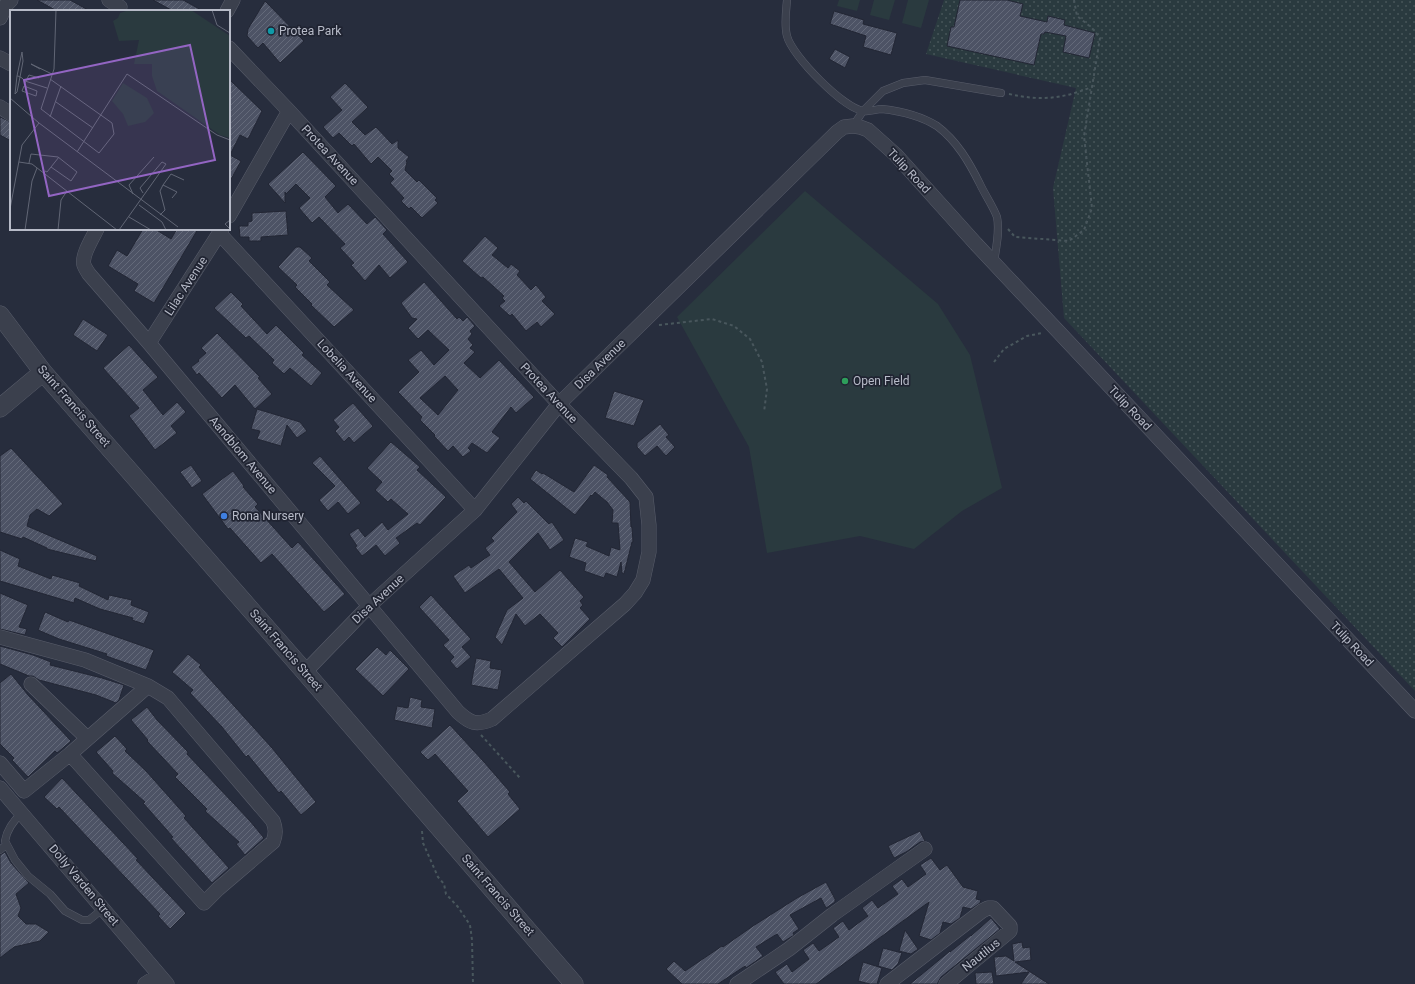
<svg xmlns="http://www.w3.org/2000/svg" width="1415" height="984" font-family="Roboto,sans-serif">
<defs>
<pattern id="grass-dots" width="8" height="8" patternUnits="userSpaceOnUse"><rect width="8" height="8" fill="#2a3a3f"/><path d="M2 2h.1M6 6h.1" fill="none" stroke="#475559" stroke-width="1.8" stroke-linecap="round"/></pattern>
<pattern id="building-hatch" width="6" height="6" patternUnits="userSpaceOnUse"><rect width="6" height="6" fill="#4d5365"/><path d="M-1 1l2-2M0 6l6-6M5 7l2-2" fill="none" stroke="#646a7a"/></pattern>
</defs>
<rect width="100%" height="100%" fill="#272d3d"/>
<path fill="url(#grass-dots)" d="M944,0H1415V691L1064,318L1053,188L1076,88L926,54Z"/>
<path fill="#2a3a3f" d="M839,0H860L857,11L837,6Z
M874,0H895L889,20L870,15Z
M908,0H929L921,28L902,23Z
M805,191L938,304L970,355L1002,488L962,511L914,549L860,536L767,553L749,447L677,317Z"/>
<path fill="url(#building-hatch)" stroke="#222634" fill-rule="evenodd" d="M37,0H70L90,11H57Z
M153,0H183L203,11H173Z
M960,0H1007L1023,4L1020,16L1047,22L1048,16L1065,20L1064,25L1095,33L1089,58L1063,52L1066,36L1045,32L1044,34H1041L1034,65L947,46L951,27H954Z
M265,1L304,41L280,63L263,43L258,48L247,36L248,29Z
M834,11L864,20L863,24L897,33L891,55L863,47L866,36L830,24Z
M835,49L850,57L845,68L829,59Z
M229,79L262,111L248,139L240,135L230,155L241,161L229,183Z
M345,83L368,107L352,122L365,135L376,127L392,144L398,140V148L409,157L406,161L407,162L405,170L417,182L419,180L437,198L435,200L438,203L422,218L411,207L409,209L401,201L404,198L390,183L394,179L389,174L392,171L378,157L371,164L354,144L352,146L339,133L333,138L323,127L342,110L330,97Z
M0,117L11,122V141L0,135Z
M303,152L336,186L325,197L338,213L348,204L367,224L375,217L387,230L383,234L408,262L390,278L379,265L365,281L351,265L354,263L340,248L345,244L319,217L312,223L299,208L310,198L296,184L286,194L285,192V203L268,184Z
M286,211L288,235L261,237V241H249V237H240L239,226H248V222L252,221V213Z
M143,229H155L171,239L177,229H198L154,303L134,291L138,284L108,266L117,250L127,256Z
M485,236L498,248L492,255L508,268L511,264L520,271L517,275L531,290L536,285L546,297L542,301L555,314L541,327L537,322L526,331L512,314L510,316L499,306L505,301L502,298L504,296L483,277L481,278L462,261Z
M296,247H300L312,258L309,261L330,282L327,285L354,310L334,327L311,305L312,304L295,287L297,285L278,267Z
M424,282L457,319L459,317L463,321L467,317L475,326L470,331L472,334L468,339L473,345L470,348L475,352L464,363L480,378L499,360L534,397L516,413L511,407L492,432L500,438L487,453L472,443L468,448L471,451L463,457L453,446L448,451L434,436L435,435L420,420L422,417L398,392L419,372L408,360L421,350L434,365L449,350L428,330L418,339L408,328L417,319L412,318L401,303ZM445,376L458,390L438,415L420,398Z
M231,292L243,304L241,306L267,334L276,325L304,353L302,355L322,373L311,386L290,368L284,374L272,363L274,360L249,336L246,338L214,308Z
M83,319L108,335L97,351L73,335Z
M217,333L260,377L258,378L272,394L255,409L235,385L222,398L199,373L197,375L191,367L199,361L198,360L206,353L201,348Z
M129,345L158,377L143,390L163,415L177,402L186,412L171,426L177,433L155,450L129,416L139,408L103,368Z
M614,391L644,400L634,426L605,418Z
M353,403L373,426L354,443L349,437L344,442L335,431L339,427L333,420Z
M257,409L300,422L307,431L297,438L287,425L281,446L257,439L260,431L251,429Z
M660,424L669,435L666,437L675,447L666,456L657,446L645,456L637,447V443Z
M391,442L420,467L417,470L446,497L420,525L417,523L396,538L400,543L385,556L376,545L362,556L355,547L357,546L349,534L358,528L365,537L382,522L388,530L408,514L391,499L388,502L375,490L382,482L367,468Z
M11,448L63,504L49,516L37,509L30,515L27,526L97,556L96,561L47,549V548L23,537L22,539L0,532V456Z
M320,456L361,503L348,514L338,502L328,511L319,500L335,486L312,463Z
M191,465L202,481L192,488L180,472Z
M594,465L608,475L607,477L630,502L631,527H632L633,542H632L624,574L622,573L621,562L617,577L606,573L604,578L584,571L586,563L569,557L575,538L588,542L586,546L609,556L611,547L620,550L618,523H612L613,510L607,502L595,492L592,496L591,495L575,515L530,479L536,470L542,474L543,473L574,492Z
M233,471L244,486L243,487L258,504L255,507L292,548L298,542L345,594L324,612L272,554L261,563L230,528L228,529L202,494Z
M518,497L524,503L526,501L549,524L552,522L564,540L550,550L538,533L509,562L535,592L560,570L584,597L580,601L583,605L580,608L590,619L562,647L553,638L558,633L540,614L525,626L516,614L502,645L495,637L507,610L523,598L499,569L465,593L453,576L469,565L471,568L490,555L485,548L494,541L491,538L517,512L511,504Z
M0,550L20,559L18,566L51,579L52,575L80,583L79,586L108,600L109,595L132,600L131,605L149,612L144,624L132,620L133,618L100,609L75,598L74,603L0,581Z
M0,593L28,605L19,627L27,629L25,635L0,629Z
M431,595L471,639L462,647L471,657L457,669L450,661L454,657L443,645L449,640L419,607Z
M45,612L68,622L69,620L154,650L146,670L106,656L107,654L59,639L38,630Z
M0,646L33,655L51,662L50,665L102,678L124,685L119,700L116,703L96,695L39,680L33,676H29L0,664Z
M377,647L386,655L390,650L409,669L383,696L355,669Z
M188,654L201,665L199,667L272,748L316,802L301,815L281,791L279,793L248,755L246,757L222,727L190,693L193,690L172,672Z
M476,658L491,661L490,668L502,670L498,690L471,685Z
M11,674L28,695L71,741L57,753L55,751L28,777L12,760L14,758L0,744V683Z
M410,697L422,700L421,707L435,709L432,728L394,720L397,706L408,708Z
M147,707L157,720L188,752L187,754L250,821L264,838L245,855L236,844L239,842L205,811L207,809L175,777L178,774L147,741L148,740L131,720Z
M450,725L484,762L510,792L508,794L520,809L488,837L457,801L468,791L435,754L428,760L420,752Z
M115,736L127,749L125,751L146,771L186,816L184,818L229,868L212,883L171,838L173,837L143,803L145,802L112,773L113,771L96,752Z
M62,778L138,859L136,860L186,913L170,929L158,916L160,914L90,840L59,807L57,809L44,797Z
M920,831L925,841L920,842L906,852L894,858L888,846Z
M5,852L11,863L29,883L16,894L21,908L18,916L26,924H36L49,932L40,941L14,947L0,958V855Z
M931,858L940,870L947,865L963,887L978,891L976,899L981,900L980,903L971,909L963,907L960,918L951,924L943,922L940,933L931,940L919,936L929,902L816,984H784L775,972L787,964L792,972L809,959L803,950L813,943L819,951L839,937L833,928L843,921L849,930L868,916L862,908L872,900L878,908L898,894L892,886L902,879L908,887L926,874L920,865Z
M826,882L835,899V902L826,908L821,898L790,915L799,929L793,933L794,935L783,942L777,934L756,947L763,956L746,968L745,966L718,984H682L666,969L674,961L685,971L722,946L723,947L753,926L797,898Z
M991,918L1000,929L941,977L937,984H910L950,951V952L971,935V936Z
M905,930L918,949L911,954L899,951Z
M1022,942L1023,948L1030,947L1031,960L1015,962L1049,984H1021L1029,972L996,976L994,957L1006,956L1014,961L1012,944Z
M883,948L902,953L898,964L892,970L878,966Z
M863,962L882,968L877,984H870L858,981Z
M992,972L994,984H976L975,973Z"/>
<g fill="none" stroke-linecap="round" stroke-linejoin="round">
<defs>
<path id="service" d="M787,0C786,12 784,25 787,36C792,56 844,109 864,111C870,112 876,109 882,109C900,111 921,116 937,126C957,141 969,162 980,184C984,193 994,208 997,217C1000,231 996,248 994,262
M853,126L863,111L883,91L903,83L925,80L1001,93
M22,813C13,821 7,829 5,841L15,860L28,876L50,894L65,911L82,920H89L104,908
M0,850L6,845"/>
<path id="minor" d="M109,0L120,7
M227,11L233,0
M0,18L6,5L11,0
M0,58L11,64
M0,107L11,114
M229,216L289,111
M97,229C93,237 81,256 84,265C85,268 87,271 89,274L149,343L458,712C470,723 476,726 492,719L625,604L635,593L643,580L649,552V525L646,497L631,478L559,404L289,111L229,48
M219,233L475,510
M149,343L222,229
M0,637L85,660L148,686L168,698L273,821C276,829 276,834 273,842L218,889L204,903L70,754
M305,672L369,606L475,510L559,404L837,132L844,127L853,126L860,127L868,130L896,155L976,244L1415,711
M31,684L87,738
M0,763L24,791L70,754L148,686
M0,788L167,984
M145,984L159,975
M737,984L789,949L832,915L925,849
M887,984L982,911L988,908H993L1010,926V931L946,984"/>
<path id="tertiary" d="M0,315L43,372L305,672L574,984
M0,408L43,372"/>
</defs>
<use href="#service" stroke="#595d6b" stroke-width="8"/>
<use href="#minor" stroke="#595d6b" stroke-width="15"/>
<use href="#tertiary" stroke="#595d6b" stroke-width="19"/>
<path stroke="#49575d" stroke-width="2" stroke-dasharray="3 3" stroke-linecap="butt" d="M1009,94C1041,101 1061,99 1092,87
M1008,229L1015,237L1069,241L1084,230L1092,208L1084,136L1100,38L1092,28L1077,16L1074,0
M659,325L712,319L734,326L750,339L762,362L767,389L764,412
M994,362L1004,349L1027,336L1042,333
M481,735L520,778
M422,831L423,843L438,877L444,884L446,894L458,907L470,925L472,940L473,984"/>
<use href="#service" stroke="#3b404d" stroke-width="7"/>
<use href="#minor" stroke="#3b404d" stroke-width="14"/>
<use href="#tertiary" stroke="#3b404d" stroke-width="18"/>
</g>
<circle fill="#0f9aa8" stroke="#202432" stroke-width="1.5" cx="271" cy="31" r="4"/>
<circle fill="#2e9e5b" stroke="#202432" stroke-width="1.5" cx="845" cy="381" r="4"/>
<circle fill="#3f7fe0" stroke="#202432" stroke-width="1.5" cx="224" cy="516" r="4"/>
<g text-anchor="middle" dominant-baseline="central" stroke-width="3.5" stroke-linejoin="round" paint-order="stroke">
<g font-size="12" fill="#b7bbc8" stroke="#202432" text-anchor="start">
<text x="279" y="31">Protea Park</text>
<text x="853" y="381">Open Field</text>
<text x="232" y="516">Rona Nursery</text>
</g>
<g font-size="12" fill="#b7bbc8" stroke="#202432">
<text transform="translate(330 155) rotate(47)">Protea Avenue</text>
<text transform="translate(909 171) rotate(47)">Tulip Road</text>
<text transform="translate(186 286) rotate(-57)">Lilac Avenue</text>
<text transform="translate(600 364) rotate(-44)">Disa Avenue</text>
<text transform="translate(347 371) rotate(47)">Lobelia Avenue</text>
<text transform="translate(549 393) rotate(47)">Protea Avenue</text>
<text transform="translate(74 406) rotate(49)">Saint Francis Street</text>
<text transform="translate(1130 408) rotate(47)">Tulip Road</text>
<text transform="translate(243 455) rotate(50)">Aandblom Avenue</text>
<text transform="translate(378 599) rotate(-43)">Disa Avenue</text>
<text transform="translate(1352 644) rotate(47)">Tulip Road</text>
<text transform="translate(286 650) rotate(49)">Saint Francis Street</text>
<text transform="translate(84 885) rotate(50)">Dolly Varden Street</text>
<text transform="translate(498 895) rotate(49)">Saint Francis Street</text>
<text transform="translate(981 955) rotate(-39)">Nautilus</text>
</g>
</g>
<g transform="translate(10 10)">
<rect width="220" height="220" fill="#272d3d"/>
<path d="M119,0H181L220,26V128L210,125L147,81L142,66V54H124L129,30L109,31L103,11L108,8L110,3Z" fill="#2a3a3f"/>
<path d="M113,73L137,88L144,103L135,112L118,116L113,104L102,91Z" fill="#2a3a3f"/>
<path fill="none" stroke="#616675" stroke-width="1" d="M202,0L207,15L220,23M30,59L21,54L42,64M7,66L5,84L7,82L10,67L13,51L12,42L7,66H8L12,68L15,71L37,78M40,69L102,113L104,124L89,143L31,99L44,59L46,0M15,73L19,65L29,68M14,76L27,81L26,86L12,81ZM0,88L29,113L168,217M46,92L83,118M40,107L51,76M67,142L117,64L207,125L220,130M9,152L22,154L107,220M19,153L21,144L48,147L67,162L61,171L41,157M35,161L37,162L49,147M153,175L161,164L174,170M123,184L119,175L144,147M129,195L152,212L156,220M0,199L12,135L29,113M150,205L155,200L150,181L153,175L167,182L162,188M119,207L141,220M220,210L215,214L220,219M15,220L22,171L27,158M48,220L51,190L57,181M109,220L156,154L152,152L130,178L133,183"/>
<path fill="#9365c3" fill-opacity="0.15" stroke="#9365c3" stroke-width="2" d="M180,35L205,150L39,186L14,70Z"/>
<rect width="220" height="220" fill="none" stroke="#b7bbc8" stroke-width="2"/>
</g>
</svg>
